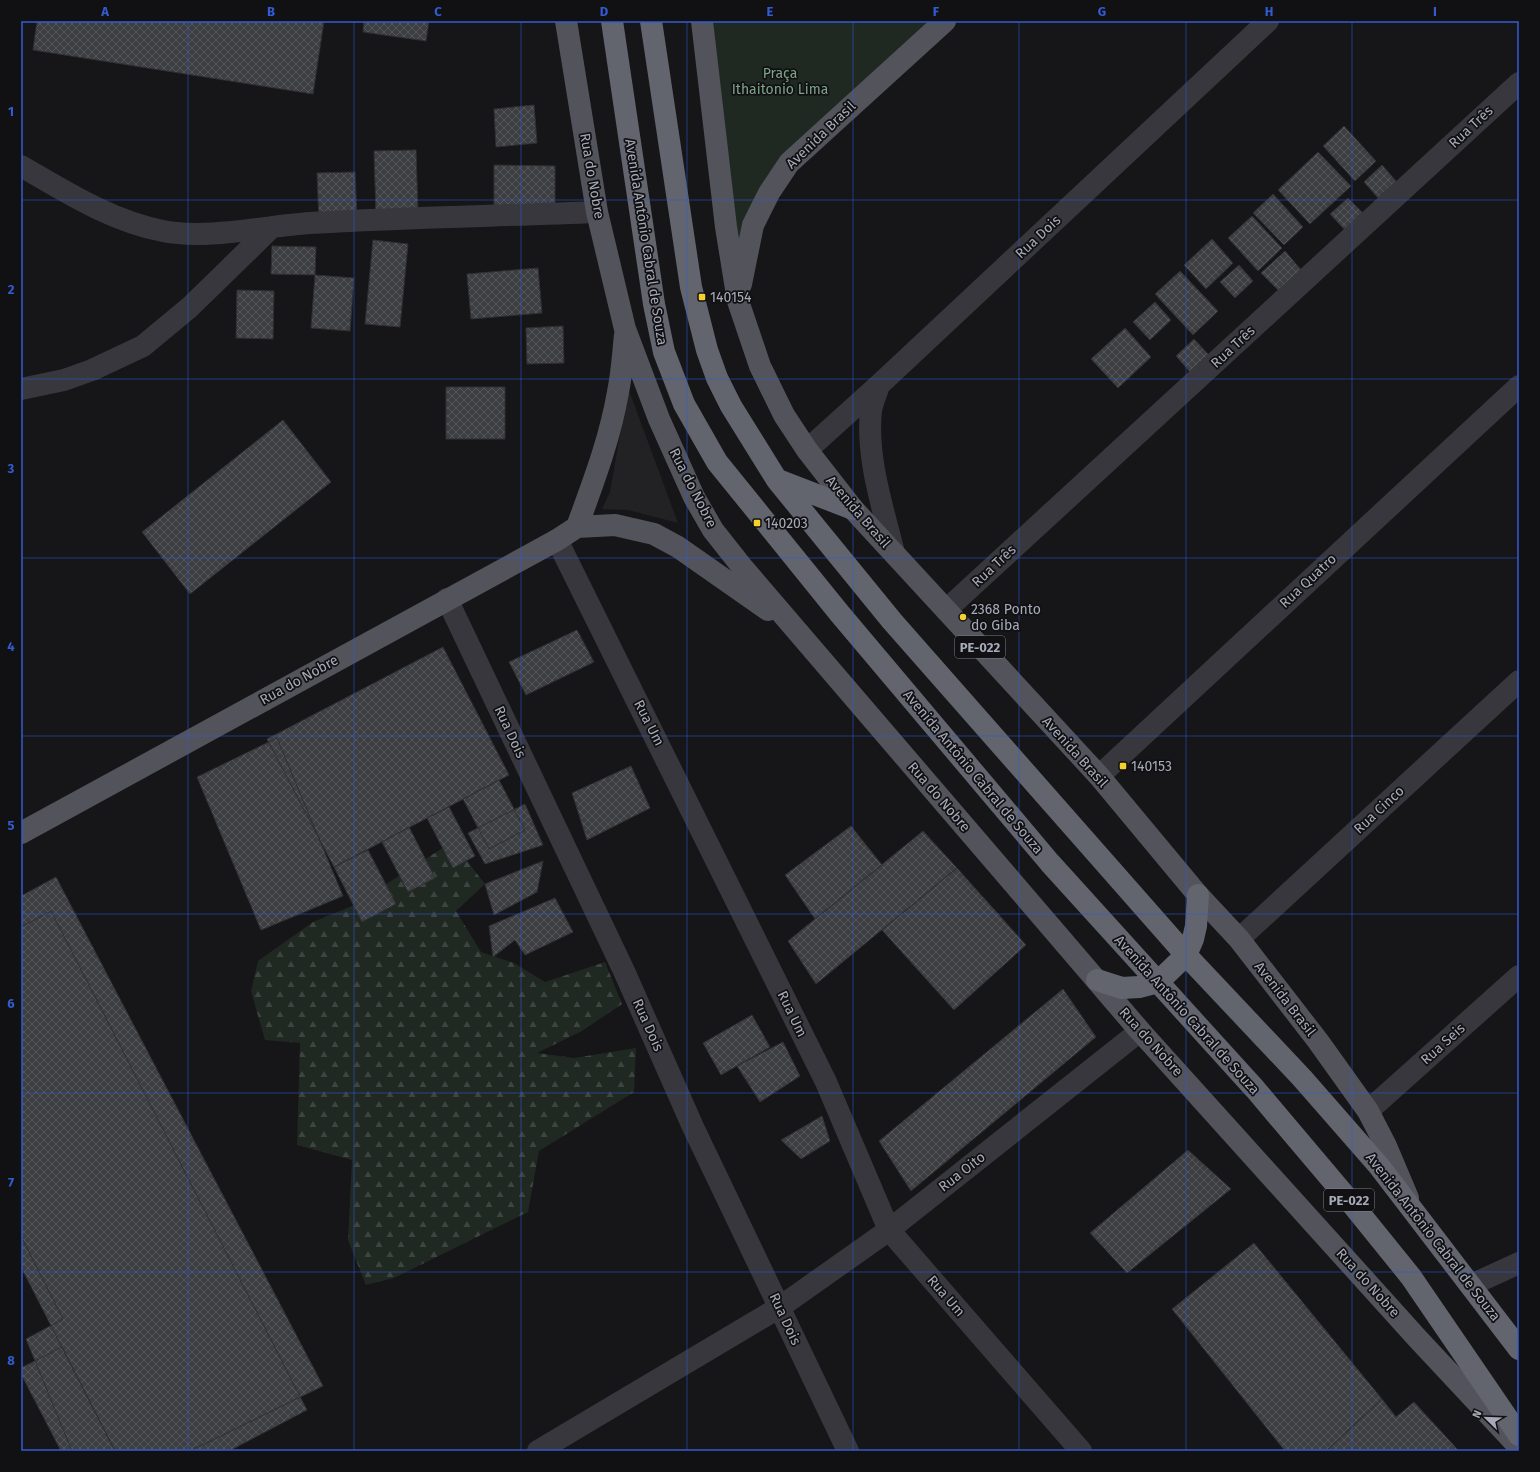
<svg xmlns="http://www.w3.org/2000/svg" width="1540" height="1472" font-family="'Fira Sans',sans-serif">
<defs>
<pattern id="forest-firs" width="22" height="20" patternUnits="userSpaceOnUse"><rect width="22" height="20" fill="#202822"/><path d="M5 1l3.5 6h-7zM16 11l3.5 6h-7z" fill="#3e4440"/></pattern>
<pattern id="building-cross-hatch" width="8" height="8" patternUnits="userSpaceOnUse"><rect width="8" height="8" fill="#3d3e42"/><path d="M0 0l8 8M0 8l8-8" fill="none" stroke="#56575b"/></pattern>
</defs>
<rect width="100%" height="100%" fill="#161618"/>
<path fill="#222225" d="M628,388L678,523L628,510L602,509L610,492Z"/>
<path fill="url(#forest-firs)" d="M452,842L485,884L456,911L481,952L514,963L545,982L605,962L622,1004L582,1031L537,1053L574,1058L636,1048L634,1092L539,1151L528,1212L394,1278L366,1285L348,1240L352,1160L297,1145L300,1043L265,1040L251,991L258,961L313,922L352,906Z"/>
<path fill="#202822" d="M713,21H932L784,162L737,265Z"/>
<path fill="url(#building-cross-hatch)" stroke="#303034" d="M37,21H324L313,94L33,50Z
M364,21H429L426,41L363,32Z
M534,105L537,143L496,147L494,109Z
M1344,126L1376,161L1355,181L1323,146Z
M416,150L418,214L376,216L374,151Z
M1318,152L1351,186L1310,224L1278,190Z
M494,165L555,166V211L494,210Z
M1382,165L1396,181L1378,198L1364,182Z
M355,172L357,220L319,222L317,173Z
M1273,194L1303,227L1284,245L1253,213Z
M1348,198L1363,213L1345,230L1330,214Z
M1252,216L1282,248L1258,271L1228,238Z
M1212,239L1233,263L1206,289L1184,265Z
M373,240L408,244L400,327L365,324Z
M272,246L316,247L315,275L271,274Z
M1285,251L1302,271L1280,292L1261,273Z
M1239,265L1253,281L1235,298L1220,282Z
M538,268L542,313L471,319L467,274Z
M1180,271L1218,311L1193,335L1155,294Z
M315,275L354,278L350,331L311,328Z
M237,290L274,291L273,339L236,338Z
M1155,302L1171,320L1150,340L1133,322Z
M563,326L564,363L527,364L526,328Z
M1125,328L1151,357L1118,388L1091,359Z
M1194,339L1209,355L1190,372L1176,356Z
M446,387H505V439H446Z
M283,420L331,482L190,594L142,532Z
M577,630L594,662L526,695L509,662Z
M443,647L509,775L334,867L267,739Z
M277,738L343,896L261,930L197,777Z
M631,766L650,808L587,840L572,793Z
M499,780L525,830L489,849L463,799Z
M525,804L543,845L485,864L468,833Z
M449,807L475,856L453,868L427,818Z
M851,826L882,865L815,919L785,875Z
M409,827L435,878L408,892L382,842Z
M923,831L957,868L816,984L788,941Z
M368,850L396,904L362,922L334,867Z
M543,861L537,892L494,915L485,884Z
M957,868L1026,945L954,1010L882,930Z
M56,877L323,1386L190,1451H72L26,1339L63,1319L21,1236V896Z
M555,898L573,932L525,955L515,940L493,957L489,926Z
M51,911L307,1410L229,1451H115L21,1267V927Z
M1063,989L1096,1037L911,1191L879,1141Z
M752,1015L770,1047L721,1075L703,1043Z
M783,1042L800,1076L760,1102L737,1066Z
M822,1116L830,1141L801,1159L781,1140Z
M1188,1150L1231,1189L1127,1273L1090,1233Z
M1254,1243L1382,1399L1326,1451H1285L1172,1309Z
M62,1347L115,1451H61L21,1374V1368Z
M1382,1399L1396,1417L1414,1402L1459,1451H1326Z"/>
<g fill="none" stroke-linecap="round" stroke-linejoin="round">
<path stroke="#37373d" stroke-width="22" d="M21,166C66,192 111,221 163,231C207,240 265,226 310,223C406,217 501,216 597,212
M879,385C877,393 872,403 871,411C866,458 883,508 894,553
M21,389L64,380L92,370L143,346L190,307L272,227
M807,450L879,385L1268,21
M557,540L826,1082L889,1230L1081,1451
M447,599L624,971L693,1127L848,1451
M946,610L1519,83
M1099,776L1519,386
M1239,939L1519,681
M1368,1111L1519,976
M1471,1285L1519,1263
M538,1451L780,1307L889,1230L1140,1031"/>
<path stroke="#53535c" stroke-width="22" d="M566,21L597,212L625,329L659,419L694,497L713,530L743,568L1140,1031L1417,1338L1519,1447
M702,21L726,227L738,301L760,366L784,415L807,450L853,509L1099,776L1198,895L1239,939L1318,1041L1368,1111L1386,1146L1408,1198
M741,284L753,225L769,193L789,163L945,21
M577,527C593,483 610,439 618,392C622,373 623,354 625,335
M21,833L557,540L577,527L615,525L654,534L678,547L768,610"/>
<path stroke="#62646e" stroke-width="22" d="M612,21L654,304L664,352L684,404L717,462L840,614L1050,863L1255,1089L1348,1199L1411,1277L1519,1435
M651,21L691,287L707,350L717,378L731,406L777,480L892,621L1186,955L1302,1078L1379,1166L1519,1349
M778,480L853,509
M1097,980L1122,988L1139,987L1158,982L1186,955L1193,939L1196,926L1198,895"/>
</g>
<path fill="none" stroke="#325cd3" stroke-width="1" stroke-opacity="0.55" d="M188,21V1451M354,21V1451M521,21V1451M687,21V1451M853,21V1451M1019,21V1451M1186,21V1451M1352,21V1451M21,200H1519M21,379H1519M21,558H1519M21,736H1519M21,914H1519M21,1093H1519M21,1272H1519"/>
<g fill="#f6d02f" stroke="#111113" stroke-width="1.5">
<rect x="698" y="293" width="8" height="8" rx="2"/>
<rect x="753" y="519" width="8" height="8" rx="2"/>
<circle cx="963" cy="617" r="4"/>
<rect x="1119" y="762" width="8" height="8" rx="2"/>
</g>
<g text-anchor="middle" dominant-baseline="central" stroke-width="3.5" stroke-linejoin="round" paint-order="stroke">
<g fill="#111113" stroke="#7a7c86" stroke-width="1">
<rect x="955" y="636" width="50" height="22" rx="3"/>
<rect x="1324" y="1189" width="50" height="22" rx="3"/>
</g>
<g font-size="13" font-weight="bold" fill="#a7aab8">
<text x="980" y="647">PE-022</text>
<text x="1349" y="1200">PE-022</text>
</g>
<g font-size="14" fill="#7ea486" stroke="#111113">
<text x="780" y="73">Praça<tspan x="780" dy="16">Ithaitonio Lima</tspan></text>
</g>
<g font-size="14" fill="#a7aab8" stroke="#111113">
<text transform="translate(1471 127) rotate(-43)">Rua Três</text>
<text transform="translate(821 135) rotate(-44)">Avenida Brasil</text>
<text transform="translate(592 176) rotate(80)">Rua do Nobre</text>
<text transform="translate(1038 237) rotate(-43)">Rua Dois</text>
<text transform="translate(646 242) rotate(81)">Avenida Antônio Cabral de Souza</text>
<text transform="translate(1233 347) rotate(-43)">Rua Três</text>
<text transform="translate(693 488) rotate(63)">Rua do Nobre</text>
<text transform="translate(858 512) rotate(49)">Avenida Brasil</text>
<text transform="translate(994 566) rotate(-43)">Rua Três</text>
<text transform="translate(1308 581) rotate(-43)">Rua Quatro</text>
<text transform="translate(299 680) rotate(-29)">Rua do Nobre</text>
<text transform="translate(649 723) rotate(63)">Rua Um</text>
<text transform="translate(510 732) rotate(65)">Rua Dois</text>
<text transform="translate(1075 752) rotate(48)">Avenida Brasil</text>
<text transform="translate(973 772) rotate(50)">Avenida Antônio Cabral de Souza</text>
<text transform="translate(939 797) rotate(49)">Rua do Nobre</text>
<text transform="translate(1379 810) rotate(-43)">Rua Cinco</text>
<text transform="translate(1285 999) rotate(52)">Avenida Brasil</text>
<text transform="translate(792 1014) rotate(64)">Rua Um</text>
<text transform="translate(1187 1015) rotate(48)">Avenida Antônio Cabral de Souza</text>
<text transform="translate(648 1025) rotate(66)">Rua Dois</text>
<text transform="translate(1151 1042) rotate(48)">Rua do Nobre</text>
<text transform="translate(1443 1044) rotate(-42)">Rua Seis</text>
<text transform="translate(962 1172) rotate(-38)">Rua Oito</text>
<text transform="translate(1433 1237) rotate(52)">Avenida Antônio Cabral de Souza</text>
<text transform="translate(1368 1283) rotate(48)">Rua do Nobre</text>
<text transform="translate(946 1296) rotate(49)">Rua Um</text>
<text transform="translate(785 1319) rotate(65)">Rua Dois</text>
</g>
<g font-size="14" fill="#a7aab8" stroke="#111113" text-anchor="start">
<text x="710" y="297">140154</text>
<text x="765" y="523">140203</text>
<text x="971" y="609">2368 Ponto<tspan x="971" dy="16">do Giba</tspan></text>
<text x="1131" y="766">140153</text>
</g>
</g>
<rect width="1540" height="1472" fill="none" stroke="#111113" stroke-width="44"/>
<g transform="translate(1486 1418) rotate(293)" stroke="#111113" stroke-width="3" paint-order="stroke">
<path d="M0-3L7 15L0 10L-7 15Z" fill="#a7aab8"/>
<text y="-6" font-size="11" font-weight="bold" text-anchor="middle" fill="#a7aab8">N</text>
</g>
<rect x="22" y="22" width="1496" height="1428" fill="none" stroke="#325cd3" stroke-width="1.5"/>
<g font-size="13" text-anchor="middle" font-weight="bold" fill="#325cd3">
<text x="105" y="16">A</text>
<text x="271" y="16">B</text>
<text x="438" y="16">C</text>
<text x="604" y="16">D</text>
<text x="770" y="16">E</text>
<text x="936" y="16">F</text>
<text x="1102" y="16">G</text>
<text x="1269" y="16">H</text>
<text x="1435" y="16">I</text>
<text x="11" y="116">1</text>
<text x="11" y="294">2</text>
<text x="11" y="473">3</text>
<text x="11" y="651">4</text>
<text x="11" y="830">5</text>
<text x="11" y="1008">6</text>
<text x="11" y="1187">7</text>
<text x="11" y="1365">8</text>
</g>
</svg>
